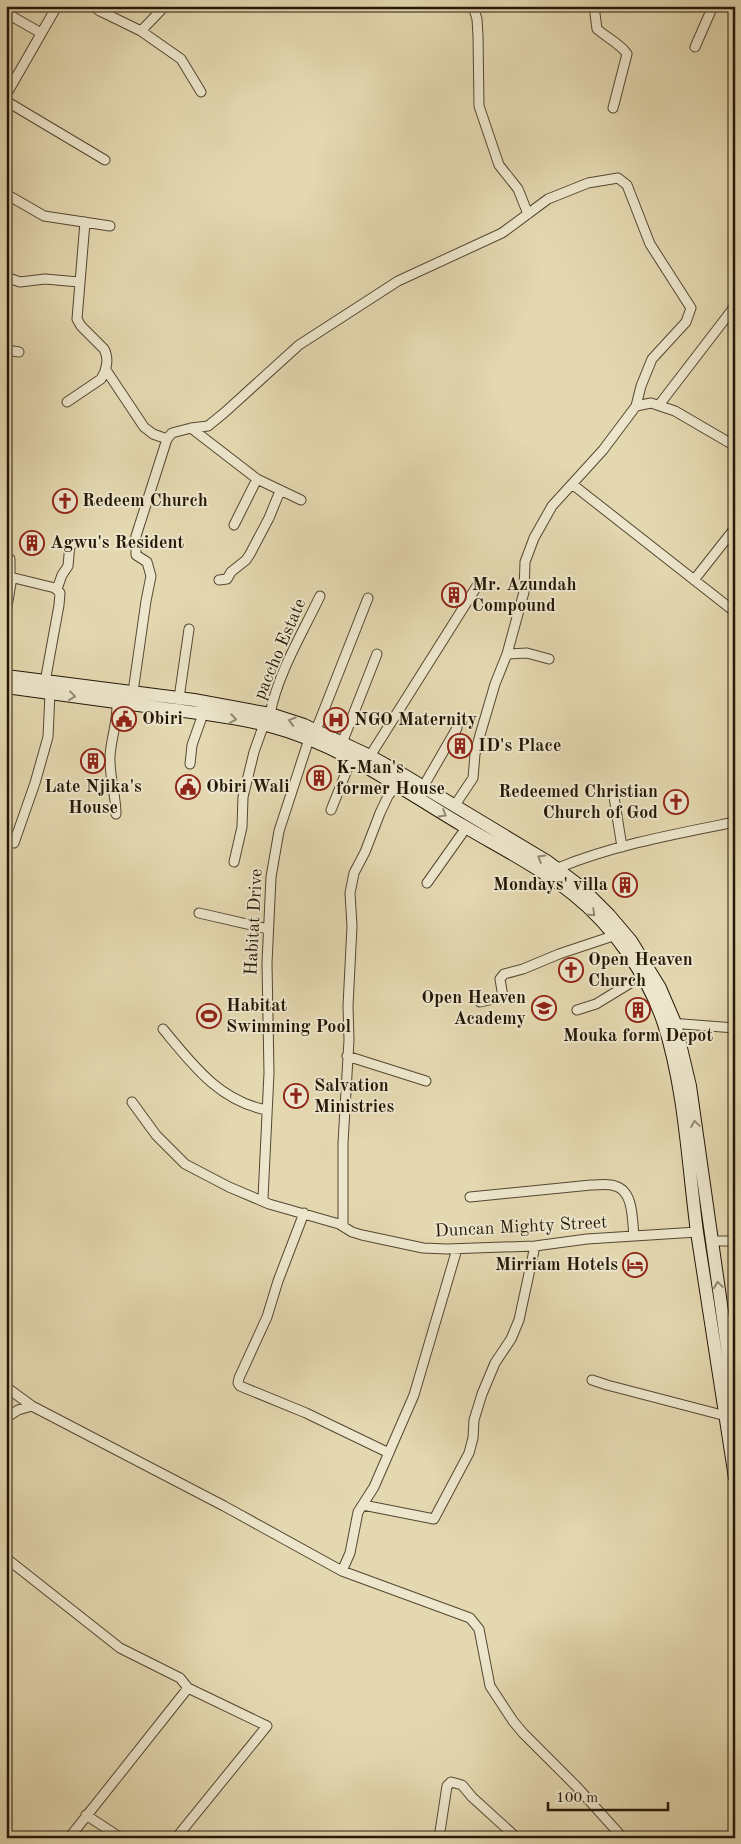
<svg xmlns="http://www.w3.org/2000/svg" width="741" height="1844" font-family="'Old Standard TT',serif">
<defs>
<pattern id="water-waves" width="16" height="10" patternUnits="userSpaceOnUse" patternTransform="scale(1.25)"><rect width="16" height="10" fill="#97b8b3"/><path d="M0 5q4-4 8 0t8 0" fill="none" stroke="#829d98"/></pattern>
</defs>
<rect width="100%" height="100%" fill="#e4d8b0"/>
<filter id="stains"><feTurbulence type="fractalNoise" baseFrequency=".004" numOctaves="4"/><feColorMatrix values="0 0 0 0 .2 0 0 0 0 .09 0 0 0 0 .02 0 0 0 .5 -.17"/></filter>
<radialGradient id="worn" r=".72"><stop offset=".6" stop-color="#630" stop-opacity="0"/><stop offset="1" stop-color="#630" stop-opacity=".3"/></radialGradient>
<path fill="url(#water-waves)" stroke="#69786e" d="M207,1004L219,1021L211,1028L199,1010L202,1008L205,1011L207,1009L205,1006Z"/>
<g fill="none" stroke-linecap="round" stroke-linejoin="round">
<defs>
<path id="street" d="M93,6L100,11L141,31L181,59L201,92
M473,6L477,19L478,36L479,106L499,165L518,189L528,214
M594,6L597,29C606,37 622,45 627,54L613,108
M6,13L41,33
M141,31L165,6
M695,47L713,6
M6,95L57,6
M6,101L105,160
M6,194L44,216L110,226
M6,277L20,282L45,279L79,282
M6,350L19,352
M106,370L144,427L153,434L167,439
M67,402L101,379C107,370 109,358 104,349L81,326L77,319L85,222
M659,405L735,306
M191,428L257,479L301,500
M572,484L735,612
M234,525L257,479
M6,576L55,588L60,593L59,605L45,682
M10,577V559
M219,580L227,579L231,572L246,560L250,554L269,518L280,491
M694,580L735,528
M57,589L62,575L68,566L70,544H73
M6,613L12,577
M507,654L524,592L525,562L534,538L552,506L603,450L636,406L651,403L675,411L735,446
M133,692L146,601L151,576L147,562L136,555V536L167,439L172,433L191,428L208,426L224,413L299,345L398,281L502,233L548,199L588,183L618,178L627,185L650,244L691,308L686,322L652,359L641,386L636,406
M179,698L189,629
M270,714C278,673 302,634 320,596
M316,730L368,598
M342,743L377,654
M370,756L477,586
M190,764L192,745L203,714
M423,787L457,728
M614,797L622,847
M455,805L473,778L475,754L480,735L495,684L507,654L527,653L549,659
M331,810L351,760
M116,814C116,795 109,776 110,756C111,738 118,721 117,702
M14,843L35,783L48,737L50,693
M234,862L242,827L243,797L254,752L264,724
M558,868C614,845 675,834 735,822
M427,883L466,828
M199,913L268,929
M480,1002L503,997L500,979L504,974L523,969L559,954L613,936
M577,1010L596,1004L642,976
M670,1023L735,1028
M163,1029C192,1064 219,1101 267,1110
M347,1056L426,1081
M132,1102L156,1135L185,1164L229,1187L269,1204L339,1224L352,1232L362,1235L423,1248L447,1249L535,1246L587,1239L697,1232
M470,1197L591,1185C599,1185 608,1183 615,1186C634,1191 632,1220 634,1236
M264,1202L263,1198L269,1073L267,963L271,877L279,831L309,739
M304,1213L278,1281L267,1317L239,1378L238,1383L240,1386L306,1413L389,1453
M343,1226V1143L349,1040L348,1006L352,926L350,893L354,873L365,852L380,813L388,796L397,785
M711,1241H735
M592,1380L607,1385L726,1416
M6,1387L32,1406L224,1506L342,1571L470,1618L479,1629L490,1686L513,1721L523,1733L577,1787L623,1838
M6,1418L18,1410L32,1406
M363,1505L434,1519L469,1453L473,1438L474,1420L482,1394L495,1363L511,1339L519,1320L535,1246
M6,1558L120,1648L180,1678L188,1688L69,1838
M342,1571L350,1553L358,1512L374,1487L414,1395L457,1249
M86,1815L121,1838
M176,1838L267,1726L188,1688
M439,1838L447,1786L451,1782L462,1785L472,1797L517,1838
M730,1838L735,1833"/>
<path id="secondary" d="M6,676L194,700L270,714L304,725L370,756L402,774L548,862L580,886L609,915L631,941L660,988L675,1023L690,1086L735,1403
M6,687C57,694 109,701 160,708C196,713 234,716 270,726C340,744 401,789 462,825C499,847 539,867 573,894C613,926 648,975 664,1024C685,1090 688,1164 697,1232C709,1314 723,1396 735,1478"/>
</defs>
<use href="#street" stroke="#544731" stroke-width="11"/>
<use href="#secondary" stroke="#241707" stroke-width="14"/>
<use href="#street" stroke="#ede6cc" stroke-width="9"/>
<use href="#secondary" stroke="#ede6cc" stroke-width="12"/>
</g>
<defs><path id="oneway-chevron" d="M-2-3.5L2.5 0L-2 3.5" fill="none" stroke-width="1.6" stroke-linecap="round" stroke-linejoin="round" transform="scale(1.25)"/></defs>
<g stroke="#938973">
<use href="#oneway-chevron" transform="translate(72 696) rotate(7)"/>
<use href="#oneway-chevron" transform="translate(233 719) rotate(10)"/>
<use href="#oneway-chevron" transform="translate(292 721) rotate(-163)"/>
<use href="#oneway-chevron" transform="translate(443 814) rotate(31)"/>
<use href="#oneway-chevron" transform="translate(541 858) rotate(-149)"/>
<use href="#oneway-chevron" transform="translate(592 913) rotate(44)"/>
<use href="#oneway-chevron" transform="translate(695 1124) rotate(-98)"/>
<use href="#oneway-chevron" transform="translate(718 1285) rotate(-98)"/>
</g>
<defs>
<symbol id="church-ring" viewBox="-11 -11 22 22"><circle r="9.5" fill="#ede6cc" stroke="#8f2418" stroke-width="1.5"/><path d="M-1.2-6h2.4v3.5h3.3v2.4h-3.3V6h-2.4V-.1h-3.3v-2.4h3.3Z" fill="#8f2418"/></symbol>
<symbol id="building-ring" viewBox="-11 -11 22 22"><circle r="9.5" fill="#ede6cc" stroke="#8f2418" stroke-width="1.5"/><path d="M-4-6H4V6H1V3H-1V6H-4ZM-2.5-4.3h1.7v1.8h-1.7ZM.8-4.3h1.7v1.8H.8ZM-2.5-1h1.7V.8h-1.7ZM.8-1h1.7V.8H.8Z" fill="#8f2418"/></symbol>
<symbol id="civic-ring" viewBox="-11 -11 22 22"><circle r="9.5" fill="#ede6cc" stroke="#8f2418" stroke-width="1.5"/><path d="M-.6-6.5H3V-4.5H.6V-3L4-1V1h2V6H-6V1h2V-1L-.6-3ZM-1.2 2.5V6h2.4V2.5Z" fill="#8f2418"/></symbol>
<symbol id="hospital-ring" viewBox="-11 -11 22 22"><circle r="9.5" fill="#ede6cc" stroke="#8f2418" stroke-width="1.5"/><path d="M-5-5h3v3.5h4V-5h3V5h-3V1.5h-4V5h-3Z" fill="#8f2418"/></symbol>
<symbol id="school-ring" viewBox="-11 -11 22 22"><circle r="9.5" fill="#ede6cc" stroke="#8f2418" stroke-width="1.5"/><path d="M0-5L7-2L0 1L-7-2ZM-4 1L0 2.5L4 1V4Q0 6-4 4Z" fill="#8f2418"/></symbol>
<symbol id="stadium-ring" viewBox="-11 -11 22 22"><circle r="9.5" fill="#ede6cc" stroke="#8f2418" stroke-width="1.5"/><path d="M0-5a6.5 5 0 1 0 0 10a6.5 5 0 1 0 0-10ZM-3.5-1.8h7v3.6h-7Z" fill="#8f2418"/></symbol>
<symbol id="hotel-ring" viewBox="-11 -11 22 22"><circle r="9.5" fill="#ede6cc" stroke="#8f2418" stroke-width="1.5"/><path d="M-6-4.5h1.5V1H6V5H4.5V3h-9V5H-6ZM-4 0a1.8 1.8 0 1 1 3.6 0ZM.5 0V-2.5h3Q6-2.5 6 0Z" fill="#8f2418"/></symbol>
</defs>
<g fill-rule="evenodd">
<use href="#church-ring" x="51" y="487" width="28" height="28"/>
<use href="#building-ring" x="18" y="529" width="28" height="28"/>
<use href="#building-ring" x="440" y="581" width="28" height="28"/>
<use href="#civic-ring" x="110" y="705" width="28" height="28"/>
<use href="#hospital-ring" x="322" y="706" width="28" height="28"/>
<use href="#building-ring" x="446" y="732" width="28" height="28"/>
<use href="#building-ring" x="79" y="747" width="28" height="28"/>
<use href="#building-ring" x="305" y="764" width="28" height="28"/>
<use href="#civic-ring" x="174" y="773" width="28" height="28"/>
<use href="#church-ring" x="662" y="788" width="28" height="28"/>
<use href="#building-ring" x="611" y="871" width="28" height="28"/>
<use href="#church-ring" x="557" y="956" width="28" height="28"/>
<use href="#school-ring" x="530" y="994" width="28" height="28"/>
<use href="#building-ring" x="624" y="996" width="28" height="28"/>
<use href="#stadium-ring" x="195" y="1002" width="28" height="28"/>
<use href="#church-ring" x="282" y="1082" width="28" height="28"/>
<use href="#hotel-ring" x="621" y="1251" width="28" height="28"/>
</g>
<g text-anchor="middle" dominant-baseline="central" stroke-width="4" stroke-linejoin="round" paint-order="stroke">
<g font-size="18" font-weight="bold" fill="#241707" stroke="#ede6cc" text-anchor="start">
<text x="82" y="501">Redeem Church</text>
<text x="50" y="543">Agwu's Resident</text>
<text x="472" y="585">Mr. Azundah<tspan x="472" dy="21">Compound</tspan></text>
<text x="142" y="719">Obiri</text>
<text x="354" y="720">NGO Maternity</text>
<text x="478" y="746">ID's Place</text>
<text x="336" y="768">K-Man's<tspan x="336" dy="21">former House</tspan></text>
<text x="93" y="787" text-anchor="middle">Late Njika's<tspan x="93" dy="21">House</tspan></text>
<text x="206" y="787">Obiri Wali</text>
<text x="658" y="792" text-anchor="end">Redeemed Christian<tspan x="658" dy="21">Church of God</tspan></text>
<text x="608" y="885" text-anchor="end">Mondays' villa</text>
<text x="588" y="960">Open Heaven<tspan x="588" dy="21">Church</tspan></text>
<text x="526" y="998" text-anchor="end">Open Heaven<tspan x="526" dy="21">Academy</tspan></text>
<text x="226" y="1006">Habitat<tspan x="226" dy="21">Swimming Pool</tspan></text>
<text x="638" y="1036" text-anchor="middle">Mouka form Depot</text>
<text x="314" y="1086">Salvation<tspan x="314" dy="21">Ministries</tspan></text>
<text x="618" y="1265" text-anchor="end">Mirriam Hotels</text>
</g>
<g font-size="18" fill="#241707" stroke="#ede6cc">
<text transform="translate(280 649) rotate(-67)">paccho Estate</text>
<text transform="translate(254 922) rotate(-87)">Habitat Drive</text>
<text transform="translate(521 1227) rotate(-3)">Duncan Mighty Street</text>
</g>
</g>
<rect width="741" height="1844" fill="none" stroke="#e4d8b0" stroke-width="25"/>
<rect x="8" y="8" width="726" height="1829" fill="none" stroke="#241707" stroke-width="2.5"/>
<rect x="12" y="12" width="716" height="1819" fill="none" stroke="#241707"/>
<path d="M548 1802v8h120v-8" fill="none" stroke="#241707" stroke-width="2.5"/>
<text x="556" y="1802" font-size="15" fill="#241707" stroke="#ede6cc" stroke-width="4" paint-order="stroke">100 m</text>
<rect width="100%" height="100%" filter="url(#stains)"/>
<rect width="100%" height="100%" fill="url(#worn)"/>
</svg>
